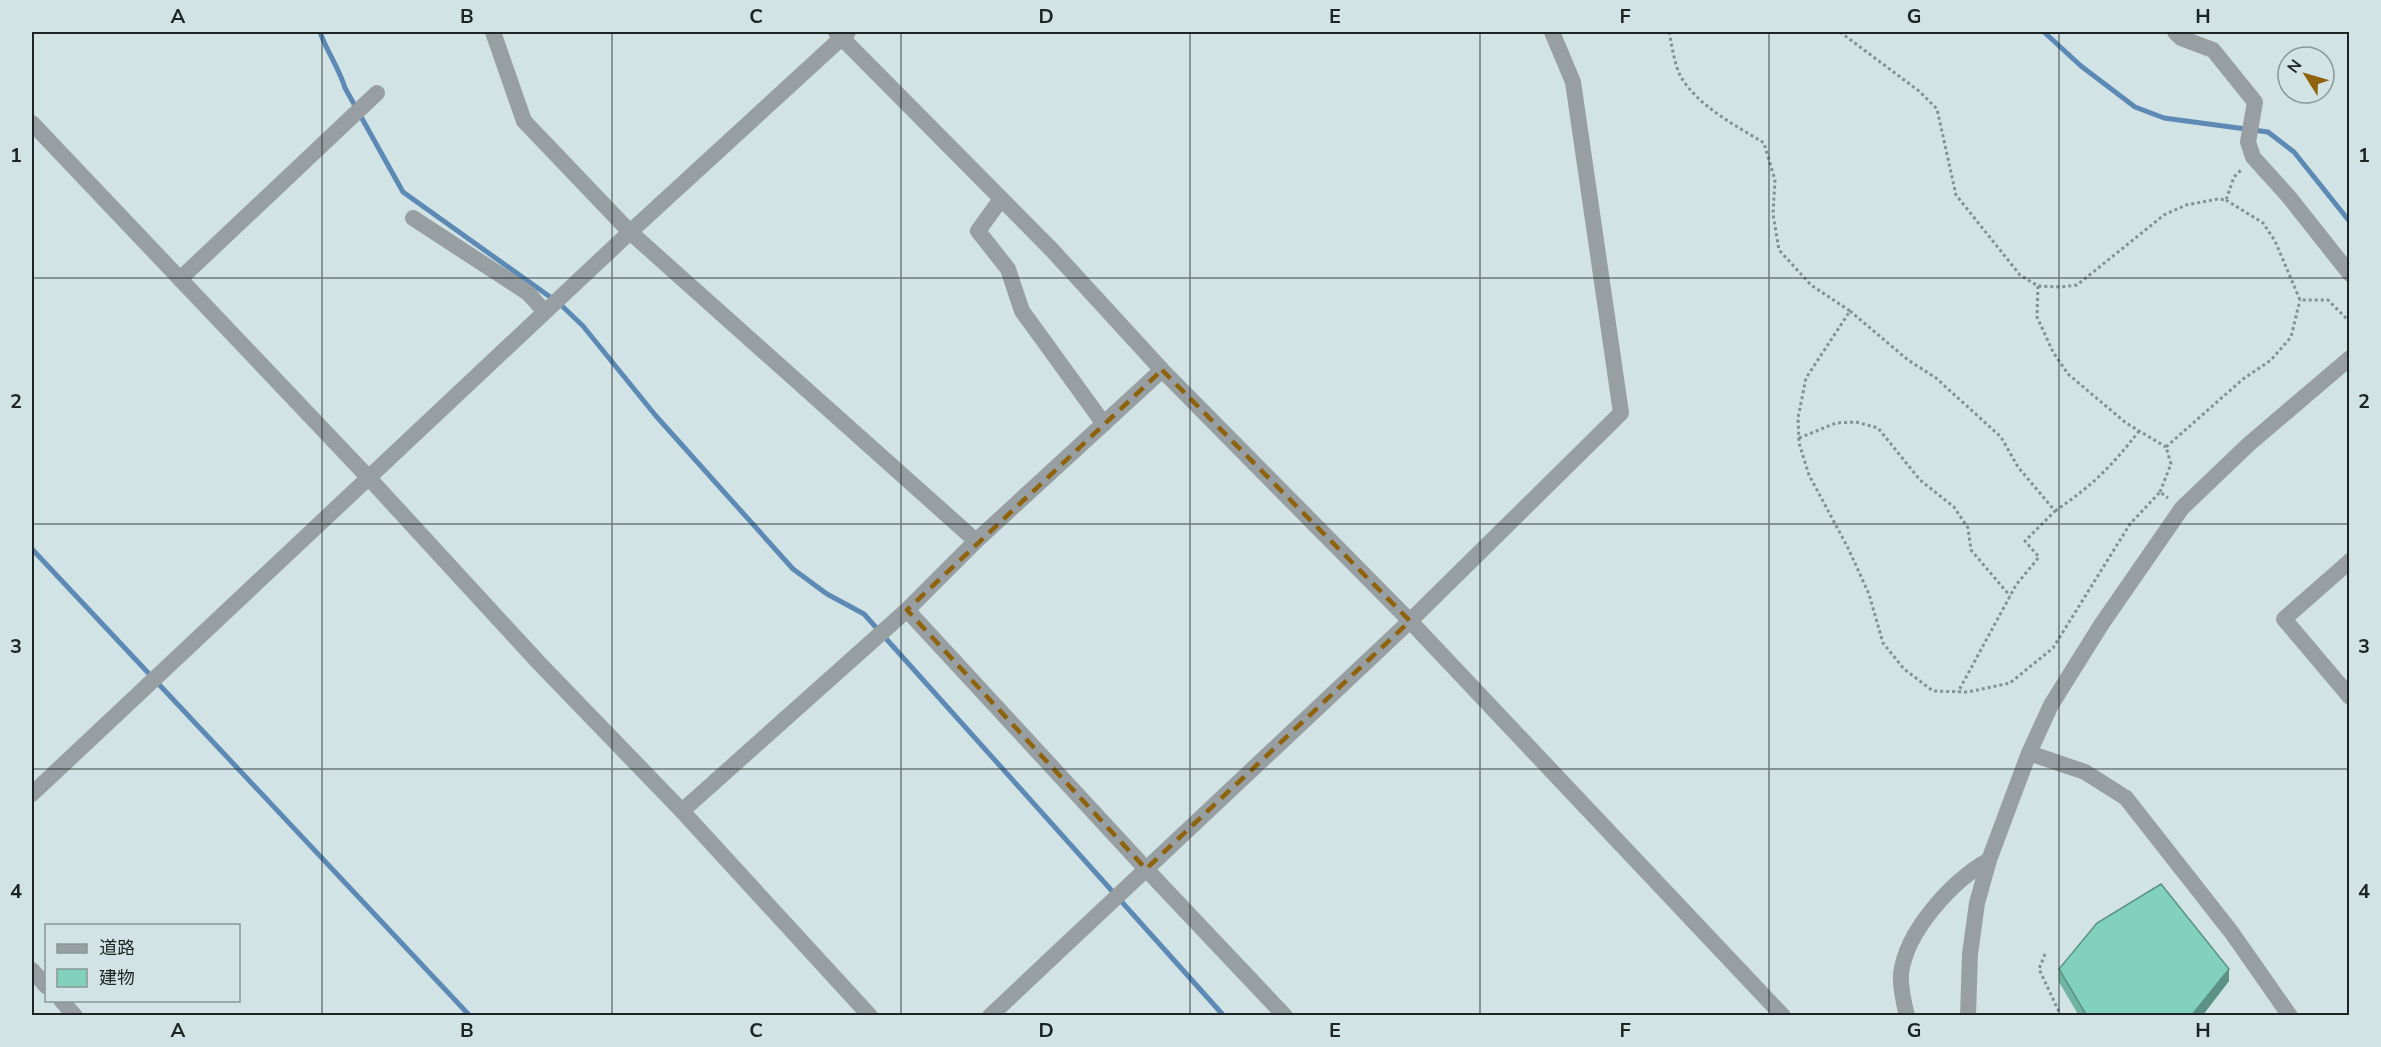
<svg xmlns="http://www.w3.org/2000/svg" width="2381" height="1047" font-family="'Nunito Sans','Noto Sans JP',sans-serif">
<rect width="100%" height="100%" fill="#d1e3e4"/>
<g fill="none" stroke-linecap="round" stroke-linejoin="round">
<path stroke="#5d89b5" stroke-width="5" d="M320,32C327,52 339,68 345,88L403,192L560,304L583,326L656,416L793,569L827,594L864,614L1224,1016
M2044,32L2081,66L2135,107L2164,118L2268,132L2294,152L2350,222
M32,549L470,1016"/>
<path stroke="#849192" stroke-width="3" stroke-dasharray="3 3" stroke-linecap="butt" d="M1669,32C1672,45 1674,64 1681,77C1699,107 1735,125 1764,143L1775,180L1773,214L1779,250L1811,285L1850,311L1806,378L1798,418L1799,443L1809,475L1848,548L1869,594L1883,643L1904,669L1933,691L1968,692L2010,683L2053,648L2130,524L2160,492L2168,498
M1840,32L1919,91L1937,109L1956,195L2020,275L2038,286L2061,287L2077,285L2164,215L2186,205L2218,199L2226,200L2234,177L2242,169
M2226,200L2263,223L2275,241L2300,300H2328L2350,322
M2038,286L2037,317L2053,352L2068,374L2126,423L2166,447
M1850,311L1908,360L1936,378L2001,437L2018,467L2055,511L2025,541L2039,557L2016,585L1958,692
M1799,438L1836,423L1856,422L1878,428L1920,480L1954,507L1968,528L1971,550L2010,596
M2160,492L2171,464L2166,447L2243,379L2271,360L2291,337L2300,300
M2055,511C2093,485 2111,467 2139,431
M2045,954L2039,969L2061,1016"/>
<path stroke="#989fa2" stroke-width="16" d="M493,32L524,121L630,232L976,541
M836,32L1052,250L1162,370L1410,621L1783,1016
M2175,32L2181,38L2213,50L2255,102L2248,142L2253,157L2289,197L2350,274
M1001,199L978,231L1008,269L1022,311L1104,424
M413,218L528,293L545,312
M180,279L377,93
M2350,561L2284,619L2350,697
M907,610L1146,869L1285,1016
M2029,753L2085,772L2126,798L2232,933L2290,1016
M32,794L630,232L848,32
M682,811L907,610L976,541L1162,370
M32,970L46,986
M61,1000L75,1016
M990,1016L1410,621L1621,413L1573,82L1552,32
M1907,1016C1904,1004 1900,986 1901,974C1906,931 1952,881 1989,860"/>
<path stroke="#989fa2" stroke-width="16" d="M32,123L368,477L539,663L682,811L870,1016
M1968,1016L1970,954L1977,903L1989,860L2029,753L2051,705L2101,625L2182,508L2249,444L2350,358"/>
</g>
<path fill="#70b4a2" d="M2059,969L2229,981L2202,1016H2079L2059,982Z"/>
<path fill="#5b9284" d="M2229,969V981L2202,1016H2191Z"/>
<path fill="#82d1bc" stroke="#5b9284" stroke-width="1.5" d="M2161,884L2229,969L2191,1016H2087L2059,969L2097,923Z"/>
<path fill="none" stroke="#8f630b" stroke-width="4.5" stroke-dasharray="12 8" stroke-linejoin="round" d="M1162,370L1410,621L1146,869L907,610Z"/>
<path fill="none" stroke="#1d2424" stroke-width="1.5" stroke-opacity="0.55" d="M322,32V1016M612,32V1016M901,32V1016M1190,32V1016M1480,32V1016M1769,32V1016M2059,32V1016M32,278H2350M32,524H2350M32,769H2350"/>
<rect width="2381" height="1047" fill="none" stroke="#d1e3e4" stroke-width="66"/>
<rect x="45" y="924" width="195" height="78" fill="#d1e3e4" stroke="#899797" stroke-width="1.5"/>
<rect x="57" y="944" width="30" height="9" fill="#989fa2" stroke="#899797" stroke-width="1.5"/>
<text x="99" y="954" font-size="18" fill="#1d2424">道路</text>
<rect x="57" y="969" width="30" height="18" fill="#82d1bc" stroke="#899797" stroke-width="1.5"/>
<text x="99" y="984" font-size="18" fill="#1d2424">建物</text>
<g transform="translate(2306 75) rotate(307)"><circle r="28" fill="#d1e3e4" stroke="#899797" stroke-width="1.5"/>
<path d="M0-4.5L10 22L0 15L-10 22Z" fill="#8f630b"/>
<text y="-9" font-size="16" font-weight="bold" text-anchor="middle" fill="#1d2424">N</text>
</g>
<rect x="33" y="33" width="2315" height="981" fill="none" stroke="#1d2424" stroke-width="2"/>
<g font-size="20" text-anchor="middle" font-weight="bold" fill="#1d2424">
<text x="178" y="23">A</text>
<text x="467" y="23">B</text>
<text x="756" y="23">C</text>
<text x="1046" y="23">D</text>
<text x="1335" y="23">E</text>
<text x="1625" y="23">F</text>
<text x="1914" y="23">G</text>
<text x="2203" y="23">H</text>
<text x="16" y="162">1</text>
<text x="2364" y="162">1</text>
<text x="16" y="408">2</text>
<text x="2364" y="408">2</text>
<text x="16" y="653">3</text>
<text x="2364" y="653">3</text>
<text x="16" y="898">4</text>
<text x="2364" y="898">4</text>
<text x="178" y="1037">A</text>
<text x="467" y="1037">B</text>
<text x="756" y="1037">C</text>
<text x="1046" y="1037">D</text>
<text x="1335" y="1037">E</text>
<text x="1625" y="1037">F</text>
<text x="1914" y="1037">G</text>
<text x="2203" y="1037">H</text>
</g>
</svg>
